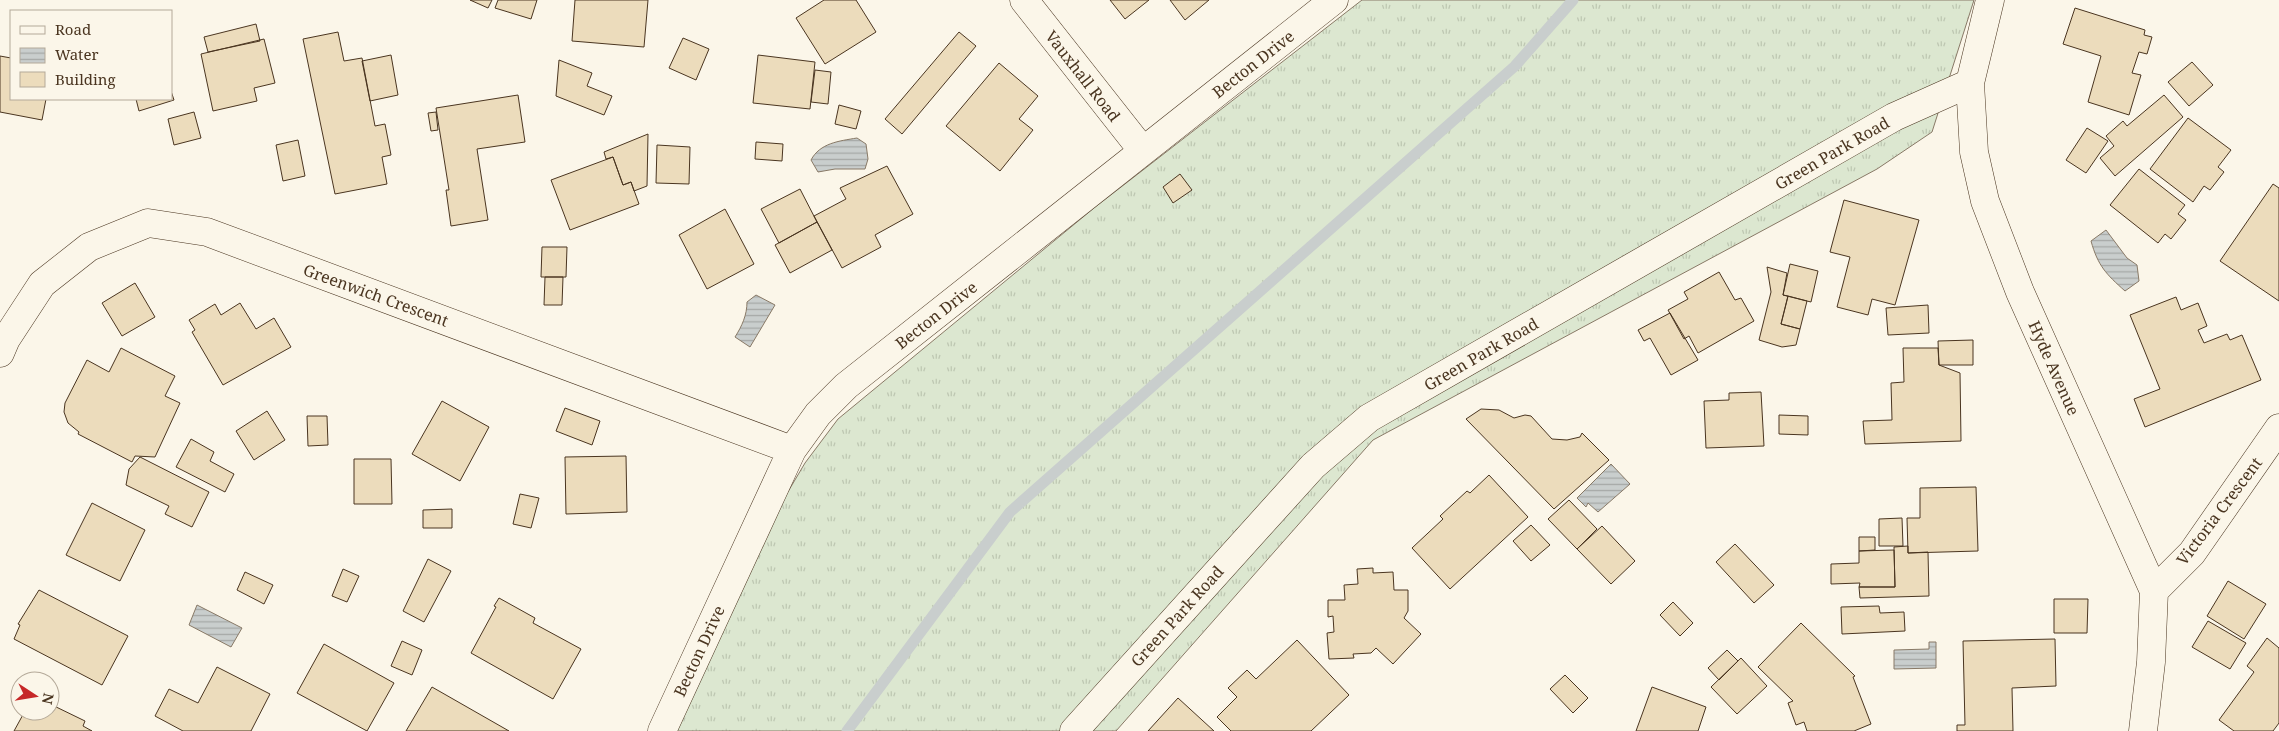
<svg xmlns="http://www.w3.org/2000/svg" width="2279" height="731" font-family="'Noto Serif',serif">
<defs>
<pattern id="grass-tufts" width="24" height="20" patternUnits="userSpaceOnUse" patternTransform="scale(1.25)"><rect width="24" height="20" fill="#dce7d0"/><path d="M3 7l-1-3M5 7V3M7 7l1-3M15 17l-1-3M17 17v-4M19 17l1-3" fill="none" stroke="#bec7b2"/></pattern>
<pattern id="water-rules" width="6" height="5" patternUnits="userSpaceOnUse" patternTransform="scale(1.25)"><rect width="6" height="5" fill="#c9cecd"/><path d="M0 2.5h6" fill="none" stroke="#a5a8a6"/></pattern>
</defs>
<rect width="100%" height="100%" fill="#fbf6e9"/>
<path fill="url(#grass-tufts)" stroke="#887966" d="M1362,0H1974L1932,132L1877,169L1373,440L1116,731H677L773,517L805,463L838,419L1094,208Z"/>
<path fill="url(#water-rules)" stroke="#887966" d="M857,138L866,144L868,159L865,169H835L818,172L811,160C820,143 839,141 857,138Z
M2106,230L2127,258L2137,265L2139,281L2125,291C2106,274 2098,266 2091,241Z
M756,295L775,305L750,347L735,337C742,326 747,315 747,302Z
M1611,464L1630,484L1598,512L1588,503L1586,507L1577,498Z
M197,605L242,628L231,647L189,625Z
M1929,642H1936V668L1894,669V650L1929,649Z"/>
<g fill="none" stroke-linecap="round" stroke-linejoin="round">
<path stroke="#c9cecd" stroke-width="11" d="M847,731L1010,512L1515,66L1573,0"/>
</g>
<path fill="#ecdcbc" stroke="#4a3520" d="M470,0H492L488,8Z
M498,0H537L531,19L495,8Z
M575,0H648L644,47L572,41Z
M824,0H856L876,32L825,64L796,18Z
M1110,0H1149L1125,19Z
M1170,0H1209L1185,20Z
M2075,8L2145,30L2144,35L2152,37L2147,54L2139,52L2132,73L2141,75L2129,115L2088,102L2101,56L2063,44Z
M256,24L260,41L208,52L204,37Z
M338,32L344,61L362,58L375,126L385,124L391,155L382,157L387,184L335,194L303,39Z
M959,32L976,46L902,134L885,119Z
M683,38L709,49L696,80L669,68Z
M264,39L275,83L254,88L257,101L213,111L201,54Z
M391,55L398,95L370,101L362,61Z
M758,55L815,62L810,109L753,103Z
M0,56L11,58V99H46L42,120L0,112Z
M559,60L592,73L587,86L612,96L604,115L556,96Z
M2192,62L2213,85L2189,106L2168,82Z
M999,63L1038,96L1019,119L1033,130L1000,171L946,126Z
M815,70L831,72L828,104L811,102Z
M171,91L174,100L139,111L136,99H171Z
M518,95L525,142L477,149L488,220L451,226L446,190H449L436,108Z
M2164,95L2183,117L2115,176L2100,158L2114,146L2106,136L2123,121L2127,126Z
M839,105L861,111L856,129L835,124Z
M194,112L201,138L174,145L168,119Z
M436,112L438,130L431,131L428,113Z
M2188,118L2231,150L2218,167L2224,172L2210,190L2204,186L2193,202L2150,169Z
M2087,128L2108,141L2086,173L2066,160Z
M648,134L647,186L634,191L631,182L623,185L613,157L606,159L604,152Z
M298,140L305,176L283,181L276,145Z
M756,142L783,144L782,161L755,159Z
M657,145L690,147L689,184L656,183Z
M613,157L623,185L631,182L639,204L570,230L551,180Z
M887,166L913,214L875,235L881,247L842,268L814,216L846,199L840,188Z
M2139,169L2185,205L2178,214L2186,220L2171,239L2165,234L2158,243L2110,205Z
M1180,174L1192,190L1173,203L1163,187Z
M2273,184L2279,188V301L2220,261Z
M800,189L817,222L779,243L761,209Z
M1844,200L1919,220L1895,305L1872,299L1868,315L1837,307L1850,257L1830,252Z
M725,209L754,264L707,289L679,235Z
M817,222L832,250L790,273L775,245Z
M542,247H567L566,277H541Z
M1790,264L1818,271L1811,302L1783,295Z
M1767,267L1787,273L1783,295L1788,296L1781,324L1800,329L1796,345L1782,347L1759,340L1771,292Z
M1719,272L1735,300L1741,298L1754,321L1698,353L1689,336L1684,339L1668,310L1688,299L1684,292Z
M545,277H563L562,305H544Z
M135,283L155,317L122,336L102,303Z
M1788,296L1807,301L1800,329L1781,324Z
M2176,297L2181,310L2198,303L2207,326L2198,330L2204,343L2227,334L2230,340L2242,335L2261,380L2145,427L2134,399L2160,389L2130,315Z
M240,303L256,329L274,318L291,347L223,385L192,332L195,330L189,320L215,304L221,315Z
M1928,305L1929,333L1888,335L1886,308Z
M1670,313L1698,360L1671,375L1650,338L1644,341L1638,330Z
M1973,340V365H1939L1938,341Z
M121,348L175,376L165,396L180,403L155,457L135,456L132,462L78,434L79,432L68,423L64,412L65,403L87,360L109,372Z
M1903,348H1938L1939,365L1960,373L1961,441L1865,444L1863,421L1892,420L1891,383L1904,382Z
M1761,392L1764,446L1706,448L1704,401L1729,400V393Z
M442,401L489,427L460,481L412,454Z
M565,408L600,421L592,445L556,431Z
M1481,409L1499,410L1514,418L1525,415L1531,416L1552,439L1567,440L1580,437L1582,433L1609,460L1554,509L1466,419Z
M267,411L285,440L254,460L236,431Z
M1779,415L1808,416V435L1779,434Z
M307,416H327L328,445L308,446Z
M191,439L214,452L210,461L234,474L225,492L176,467Z
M626,456L627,512L566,514L565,457Z
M140,457L209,492L192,527L165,514L169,506L126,485L129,469Z
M354,459H391L392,504H354Z
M1489,475L1528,517L1450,589L1412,548L1443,519L1440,516L1467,491L1470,493Z
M1976,487L1978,551L1908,553L1907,518H1920V488Z
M520,494L539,498L531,528L513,524Z
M1569,500L1597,529L1577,549L1548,519Z
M92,503L145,530L120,581L66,555Z
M452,509V528H423V510Z
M1902,518L1903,546H1879V519Z
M1531,525L1550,545L1531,561L1513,541Z
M1602,526L1635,561L1611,584L1577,549Z
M1859,537H1875V550L1859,551Z
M1735,544L1774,585L1754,603L1716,562Z
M1908,546V553L1928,552L1929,596L1860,598L1859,587H1895L1894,547Z
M1894,550L1895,587H1859L1860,583L1831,584V564L1859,563V551Z
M428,559L451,571L424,622L403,611Z
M1373,568V573L1393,572L1394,590H1408V611L1404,618L1421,634L1393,664L1376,648L1371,653L1353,654L1354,658L1329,659L1327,633L1334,632L1333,616L1328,617V600H1345L1344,585L1358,584L1357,569Z
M343,569L359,576L347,602L332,596Z
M245,572L273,585L264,604L237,590Z
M2228,581L2266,604L2244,639L2207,616Z
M39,590L128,636L102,685L14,639L20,625L18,624Z
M499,598L535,618L533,623L581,649L553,699L471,653L496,607L494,606Z
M2054,599H2088L2087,633H2054Z
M1673,602L1693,623L1680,636L1660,615Z
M1879,606L1880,613L1904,612L1905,631L1842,634L1841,607Z
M2208,621L2246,643L2230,669L2192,647Z
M1801,623L1855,676L1853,677L1871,724L1854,731H1807L1804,722L1796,725L1788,703L1793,701L1758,667Z
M2267,638L2279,648V723L2273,731H2234L2219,720L2254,672L2247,666Z
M2055,639L2056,686L2012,688L2013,731H1957V725H1965L1963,641Z
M1297,640L1349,695L1311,731H1231L1217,717L1237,697L1228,688L1247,670L1256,679Z
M402,641L422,650L412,675L391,666Z
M324,644L394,683L367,731L297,693Z
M1727,650L1738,661L1719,680L1708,668Z
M1741,658L1767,686L1737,714L1711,687Z
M217,667L270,694L251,731H183L155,716L169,689L198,703Z
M1565,675L1588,698L1573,713L1550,689Z
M432,687L509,731H406Z
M1652,687L1706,707L1698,731H1636Z
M1178,698L1214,731H1148Z
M50,704L85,721L83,726L92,731H14L25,711H50Z"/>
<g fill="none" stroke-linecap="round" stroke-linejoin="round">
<defs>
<path id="minor" d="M1024,0L1143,151
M1990,0L1970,83L1974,152L1985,201L2020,292L2154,591L2151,662L2143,731
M0,353L6,339L42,284L89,247L148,223L207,232L792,450
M2154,591L2192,553L2279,428
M662,731L792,450L818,414L846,386L1334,0
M1074,731L1313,466L1369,418L1894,117L1970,83"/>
</defs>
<use href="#minor" stroke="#4a3520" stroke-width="29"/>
<use href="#minor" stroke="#fbf6e9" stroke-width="28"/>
</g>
<g text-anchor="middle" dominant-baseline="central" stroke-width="4" stroke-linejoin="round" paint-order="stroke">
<g font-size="16" fill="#4a3520" stroke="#fbf6e9">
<text transform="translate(1253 64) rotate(-38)">Becton Drive</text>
<text transform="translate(1083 76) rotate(52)">Vauxhall Road</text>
<text transform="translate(1832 153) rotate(-30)">Green Park Road</text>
<text transform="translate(376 295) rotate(20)">Greenwich Crescent</text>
<text transform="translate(936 315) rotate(-38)">Becton Drive</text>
<text transform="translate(1481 354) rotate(-30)">Green Park Road</text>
<text transform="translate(2054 368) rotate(66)">Hyde Avenue</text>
<text transform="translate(2219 511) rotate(-53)">Victoria Crescent</text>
<text transform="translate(1177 616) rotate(-48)">Green Park Road</text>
<text transform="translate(699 651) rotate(-65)">Becton Drive</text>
</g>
</g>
<rect x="10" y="10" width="162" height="90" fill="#fbf6e9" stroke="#b4a999"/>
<rect x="20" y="26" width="25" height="8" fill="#fbf6e9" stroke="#b4a999"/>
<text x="55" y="35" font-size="15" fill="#4a3520">Road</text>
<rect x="20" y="48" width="25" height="15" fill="url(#water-rules)" stroke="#b4a999"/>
<text x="55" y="60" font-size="15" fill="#4a3520">Water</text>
<rect x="20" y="72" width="25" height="15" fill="#ecdcbc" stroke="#b4a999"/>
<text x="55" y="85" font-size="15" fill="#4a3520">Building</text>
<g transform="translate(35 696) rotate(102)"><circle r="24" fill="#fbf6e9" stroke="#b4a999"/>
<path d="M0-4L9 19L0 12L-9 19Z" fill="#c62828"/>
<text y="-8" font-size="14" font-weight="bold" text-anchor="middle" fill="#4a3520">N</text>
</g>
</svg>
